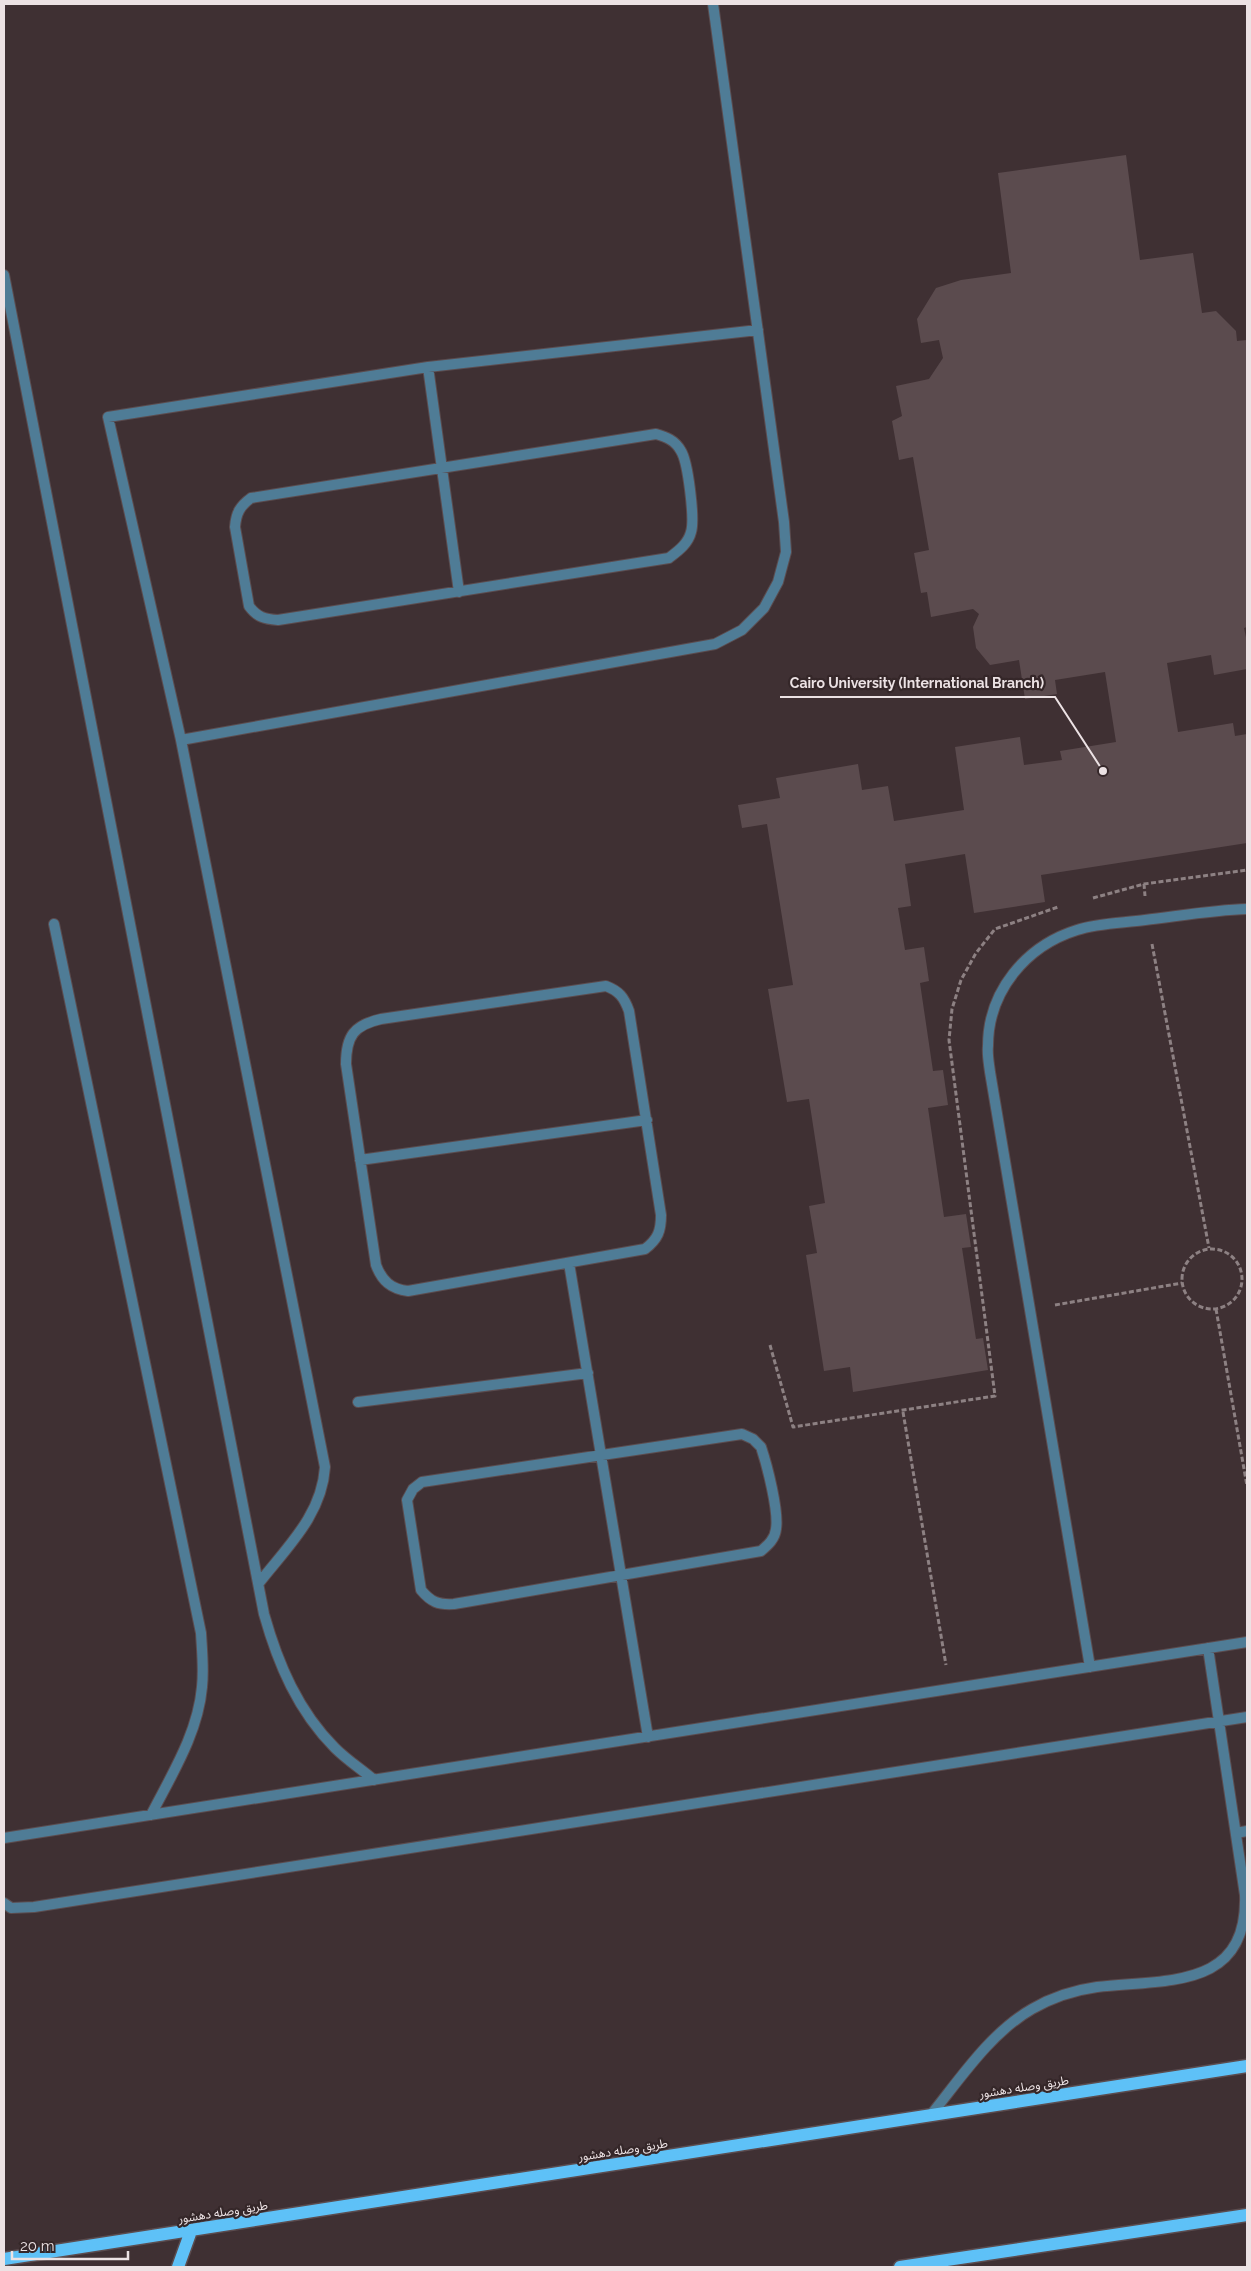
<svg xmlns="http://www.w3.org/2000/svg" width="1251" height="2271" font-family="Raleway,'Noto Sans Arabic',sans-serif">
<rect width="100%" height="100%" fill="#3f3033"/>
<path fill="#5b4b4e" d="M1126,155L1140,260L1193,253L1202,313L1216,311L1236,331L1237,341L1247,340V627L1244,628L1247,642V669L1214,675L1211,655L1167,663L1178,732L1233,723L1235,736L1247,734V843L1041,875L1045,902L974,913L965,854L905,864L911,906L898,908L905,950L924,947L929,981L920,983L933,1071L943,1070L948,1105L928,1108L944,1217L966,1214L971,1247L962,1248L976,1339L983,1338L988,1370L853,1392L850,1367L824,1371L806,1255L817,1253L809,1206L825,1203L809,1099L787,1102L768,989L793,985L767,824L742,828L738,805L780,798L776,778L858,764L862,790L888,786L894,821L964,810L955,747L1020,737L1024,765L1062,760L1060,751L1116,742L1105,672L1055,680L1057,694L1025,699L1019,660L990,665L976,648L973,627L979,614L973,609L931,617L927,592L921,593L914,553L929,550L913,457L899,460L892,421L902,416L896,386L929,379L943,358L939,340L921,343L917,319L936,288L961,280L1011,273L998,173Z"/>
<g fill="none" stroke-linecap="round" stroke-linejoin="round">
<defs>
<path id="lane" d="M4,275L264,1614C278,1664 298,1711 335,1748C347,1760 361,1769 374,1780
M428,367L459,592
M656,434C666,437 675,440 681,451C688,462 695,519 691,532C688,544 678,551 669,558L278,620C264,619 257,617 249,606L235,527C236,513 240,506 251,498Z
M181,740L715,644L742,630L764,608L778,582L786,552L784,522L713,4
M54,924L201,1633C202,1651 204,1669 202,1687C198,1733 172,1774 151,1815
M606,986C619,991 624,997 629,1011L661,1215C661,1231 658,1239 645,1249L408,1291C391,1289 382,1281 376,1265L346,1064C346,1036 354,1025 381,1019Z
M360,1160L647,1120
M569,1263L648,1737
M358,1402L588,1373
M742,1434L753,1439L761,1447C767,1465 779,1511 776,1529C775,1539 768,1545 761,1551L454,1604C438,1605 431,1602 421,1590L407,1500L413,1489L422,1482Z
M259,1583C287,1547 322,1515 325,1467L181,740L108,417L428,367L758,330
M1090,1667L990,1072C989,1064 987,1054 988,1046C988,991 1026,946 1077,930C1098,923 1123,923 1145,920C1179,916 1213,910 1247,909
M1236,1833L1247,1831
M4,1838L1247,1642
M4,1903L11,1908L34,1907L1247,1717
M930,2116C960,2079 990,2033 1032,2009C1051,1998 1075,1990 1097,1987C1166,1979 1248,1990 1245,1895L1208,1648"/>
<path id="primary" d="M4,2259L1247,2066
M178,2267L191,2231
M900,2267L1247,2215"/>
</defs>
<use href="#lane" stroke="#5b4c4f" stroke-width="12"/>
<use href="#primary" stroke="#5b4c4f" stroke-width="15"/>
<path stroke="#8d8183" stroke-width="3" stroke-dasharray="5 2.5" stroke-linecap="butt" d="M1144,884L1145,896
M1093,898L1144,884L1247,870
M1152,944L1209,1248
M1182 1279a30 30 0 1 1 60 0a30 30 0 1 1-60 0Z
M1055,1305L1182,1283
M1216,1309L1247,1486
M770,1345L793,1427L995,1396L949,1040L952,1009L961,980L976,953L995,929L1058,907
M903,1412L946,1665"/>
<use href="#lane" stroke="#4f7c96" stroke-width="10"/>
<use href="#primary" stroke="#5ec1f7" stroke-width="12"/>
</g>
<g text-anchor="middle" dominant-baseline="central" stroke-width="4.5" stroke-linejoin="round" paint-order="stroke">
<g font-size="12" fill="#ece2e4" stroke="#352729">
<text transform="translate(1024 2087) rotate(-9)">طريق وصله دهشور</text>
<text transform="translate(623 2150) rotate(-9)">طريق وصله دهشور</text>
<text transform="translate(223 2212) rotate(-9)">طريق وصله دهشور</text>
</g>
</g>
<path fill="none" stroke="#ece2e4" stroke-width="2" d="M1103 771L1055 697H780"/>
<circle fill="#ece2e4" stroke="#352729" stroke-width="2" cx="1103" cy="771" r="5"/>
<g font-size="14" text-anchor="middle" font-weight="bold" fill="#ece2e4" stroke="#352729" stroke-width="4.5" stroke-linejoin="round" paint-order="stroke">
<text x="917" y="688">Cairo University (International Branch)</text>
</g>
<rect width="1251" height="2271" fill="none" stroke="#ece2e4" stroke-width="10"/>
<path d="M12 2251v8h116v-8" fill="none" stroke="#ece2e4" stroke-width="2.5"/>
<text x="20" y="2251" font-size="15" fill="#ece2e4" stroke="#352729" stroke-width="4" paint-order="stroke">20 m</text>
</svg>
